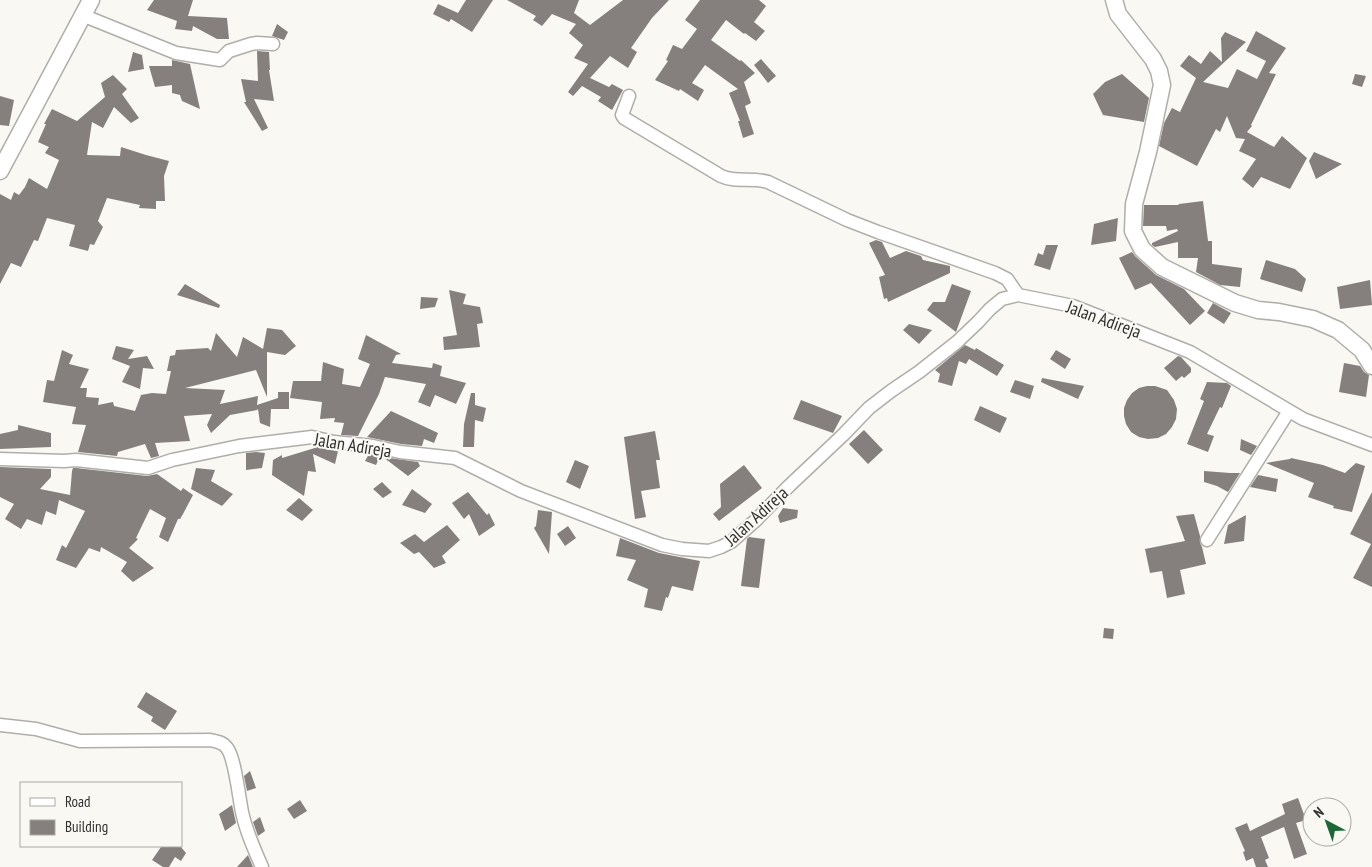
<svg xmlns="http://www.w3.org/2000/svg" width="1372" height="867" font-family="'PT Sans Narrow',sans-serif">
<rect width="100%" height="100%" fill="#faf8f3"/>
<path fill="#857f7e" d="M154,0H193L188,16L227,18L229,39H217L193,26L192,31L175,29L177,21L147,10Z
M466,0H493L472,32L451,19L449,22L433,14L438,4L458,13Z
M507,0H579L574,13L590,25L623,0H669L652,18L631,48L637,52L628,68L610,56L590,78L609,87L612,84L623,90L612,110L598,101L601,97L582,86L573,96L568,92L588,64L574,58L583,45L569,33L576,24L552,14L542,26L533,20L536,16Z
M700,0H759L766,6L754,22L765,31L756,41L745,33L744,34L726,20L711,40L740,61L741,60L755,73L744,82L751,103L745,106L754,134L743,138L738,121H740L729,93L738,89L705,65L692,83L704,90L698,101L680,89L679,91L655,80L668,61L666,60L673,45L682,49L697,29L685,20Z
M277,24L288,32L284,40L272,36Z
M1256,31L1286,48L1269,73L1276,74L1251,125L1252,126L1247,132L1274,147L1282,136L1307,158L1290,189L1261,177L1253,188L1242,179L1256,159L1239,151L1245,139L1236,138L1227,116L1220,132L1216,129L1197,166L1159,146L1164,123L1172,108L1180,112L1196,78L1180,66L1189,55L1201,64L1210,51L1222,62L1221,38L1225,32L1246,42L1203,82L1228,88L1237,69L1257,79L1266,61L1246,51Z
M257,51L269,52L270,70H269L274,101L254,99L268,128L262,131L244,102H246L241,79L258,81Z
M133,52L142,55L144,69L128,72Z
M761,59L776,76L768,83L754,65Z
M172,60L190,64L200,109L182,101L180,95L172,93V85L155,87L149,66H172Z
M1122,74L1149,98L1144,122L1103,115L1093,94L1105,82Z
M1355,74L1366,76L1362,87L1352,84Z
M113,75L127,89L122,94L139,118L131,123L114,107L103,128L92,122L87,155L120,156L121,147L146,155L169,161L164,176L165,201H156V209L139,208L140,205L107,198L98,221L103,227L94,245L90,244L88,251L69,246L75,225L47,218L38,241L34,240L21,267L11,263L0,284V194L11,200L14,192L19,195L25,187L29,178L47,189L59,160L45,153L49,147L38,142L46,124H44L52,109L77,121L105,97L101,83Z
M0,96L14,100L9,126L0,125Z
M1314,152L1342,164L1316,179L1309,161Z
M1203,201L1208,241H1212V264L1242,268L1240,287L1220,285L1196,272L1198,258H1178V242L1155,247L1152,245V243L1178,231L1177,229L1167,231L1166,226H1143L1144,205H1178L1179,204Z
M1118,218L1116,241L1091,245L1094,224Z
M876,240L882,242L890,258L906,251L921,256L923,260L950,266V273L888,302L887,298L884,299L879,277L885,275L869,243Z
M1046,245H1058L1050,270L1034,265L1038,253L1043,255Z
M1132,252L1135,256L1156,275L1184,289L1205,311L1190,325L1151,283L1135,290L1119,258Z
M1266,260L1295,269L1306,279L1302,292L1260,279Z
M1370,280L1372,305L1340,309L1337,287Z
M185,284L220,305L219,308L177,295Z
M952,284L971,291L956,332L927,310L933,302H945Z
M449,290L466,294L463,304L480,307L483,323L477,324L480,347L444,350L443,337L457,335Z
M421,297L438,298L435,307L420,309Z
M1213,303L1231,313L1224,324L1207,313Z
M909,324L932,330L919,344L903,330Z
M267,328L282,330L296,346L285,355L267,352V397L256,370L185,388L225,390L220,404L258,396L257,405L278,398V392H289V409H271L270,427L260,423L258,409L257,410L230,415L211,433L207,425L212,414L184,416L190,441L155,443L159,456L151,458L145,444L118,452L117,456L78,452L86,425L72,424L76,407L43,402L47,380L54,381L62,350L73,355L69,364L89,369L80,388H87L86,397L99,398L98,405L113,402L114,406L135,411L141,395L152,393L166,394L171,371H167L170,356L175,355L176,350L208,348L211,351L216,333L237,357L243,337L263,349Z
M366,335L401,354L396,355L392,363L432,368L433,363L442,366L440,376L466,383L456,404L435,395L430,407L418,402L426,384L385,377L379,394L358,436L341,435L344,423L334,422L335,418L320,419L322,402L290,398L293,381H321L323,362L344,369L342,384L360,387L370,364L358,359Z
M965,345L975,350L976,348L1004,365L997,376L969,359L966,364L959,361L952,386L938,382L940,374L935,370Z
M116,346L134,350L128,359L147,356L154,369L143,368L140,389L122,382L130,366L112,359Z
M1056,350L1071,359L1065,369L1050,359Z
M1178,356L1181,357L1191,368V372L1184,378L1182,376L1176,381L1164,368Z
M1344,363L1360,366L1364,372L1369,375L1366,397L1339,392Z
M1042,378L1084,386L1078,399L1041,382Z
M1015,380L1034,386L1030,399L1010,392Z
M1207,382L1227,383L1231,386L1222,408L1220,407L1207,434L1214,436L1208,452L1187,444L1204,401L1200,399Z
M1147,386H1155L1167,390L1174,400L1177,409L1176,419L1172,427L1166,434L1158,438L1148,439L1139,437L1131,432L1126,424L1124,416V408L1127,400L1132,393L1139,388Z
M471,393H475V405L486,408L483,422L475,420L474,447H463L464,424Z
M801,400L842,416L833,433L793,419Z
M980,406L1007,418L1000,433L974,420Z
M391,411L438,433L434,443L424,439L422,446L401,444L367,437Z
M18,425L51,433V447L0,449V434L18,430Z
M864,430L883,450L868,464L849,444Z
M655,431L660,460H656L660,488L641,491L646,517L635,519L624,437Z
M1241,439L1257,446L1251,455L1240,450Z
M318,447L338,451L335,464L313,454L316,472L308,471L304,496L272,475L273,460L282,455V458Z
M256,452L265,453L262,468L246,470V453Z
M369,454L380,456L376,465L365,461Z
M383,457L418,462L420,466L408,476Z
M1291,458L1323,465L1345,473L1356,463L1365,466L1352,512L1333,508L1334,506L1308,497L1314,483L1266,463L1290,459Z
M575,460L589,466L580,489L566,482Z
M744,465L762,488L719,521L713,514L721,507L720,484Z
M0,467L51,469V477L40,489L70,495L72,471L73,468H76L147,476L157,474L181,491L183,488L193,495L183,514L180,519H178L168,542L159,537L166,518L150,509L136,538L138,539L129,548L154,568L133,582L121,571L127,562L101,547L100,552L89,548L76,568L56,560L62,545L66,548L85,511L59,500L56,515L46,511L42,525L27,519L21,529L5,519L14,504L0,497Z
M196,468L215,470L211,481L233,494L222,506L191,489Z
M1204,471L1230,473H1240L1228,492L1217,486L1204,482Z
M1258,475L1278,479L1276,492L1250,487Z
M382,482L392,492L383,498L373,489Z
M412,489L432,504L425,513L402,505Z
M468,492L487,515L489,513L495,525L479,536L469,514L464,519L452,503Z
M1372,492V587L1353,578L1371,544L1350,534Z
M299,498L313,510L302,521L286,510Z
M783,508L798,510L797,518L780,523L778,516Z
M538,510L552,512L549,554L534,528L536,526Z
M1194,514L1200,536V543L1202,547L1206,564L1180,570L1185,594L1167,598L1162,571L1150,573L1145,549L1185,541L1176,516Z
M1246,515L1244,541L1224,544L1228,525Z
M447,525L460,540L442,556L446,563L434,568L419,552L414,554L400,543L415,534L424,542Z
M568,526L576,538L565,546L557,534Z
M749,537L765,539L759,588L741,586L747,539Z
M620,538L659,553L700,561L693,591L672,586L668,598L666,597L662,611L644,607L648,589L627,580L636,560L616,556Z
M1104,628L1114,629L1113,639L1103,638Z
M146,692L177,711L165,730L151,721L153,717L137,707Z
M250,771L256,788L247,791L244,776Z
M1298,798L1306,820L1296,823L1307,854L1294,859L1284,827L1261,837L1269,858L1265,860L1268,867H1256L1253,858L1246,861L1243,852L1245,851L1235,828L1247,823L1250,831L1285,814L1282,804Z
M300,800L307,811L294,819L287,809Z
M232,805L236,823L225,831L219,814Z
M260,817L265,831L258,836L253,822Z
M163,846H180L186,853L181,861L175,857L169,867H163L152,860L161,847Z
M248,855L253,867H237Z"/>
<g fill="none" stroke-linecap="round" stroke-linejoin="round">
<defs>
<path id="minor" d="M82,15L176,53L220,60L229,51L251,44L257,43L273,44
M629,96L622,115L624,118L721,176C736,183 752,177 768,182L847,220L878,232L995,273L1007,279L1018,295
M0,459L64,461L76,460L148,468L172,460L239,446L312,437L334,442L373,446L400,452L455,458L521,491L662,545L682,549L709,551L721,547L731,542L756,520L789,486L843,435L869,408L891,391L919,372L957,342L978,322L990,309L1002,299L1018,295L1073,306L1190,352L1303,419L1372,445
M1207,540L1289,411
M0,725L36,729L80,741L210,740C216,741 223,742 227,748C235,758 239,798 242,812C246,831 254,849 262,867"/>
<path id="tertiary" d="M1114,0L1118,14L1153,59L1159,71L1162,85L1148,152L1134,204L1133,231L1142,249L1162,267L1235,303L1258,310L1279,312L1313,319L1338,330L1362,350L1372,366
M0,171L91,0"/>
</defs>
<use href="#minor" stroke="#afaea9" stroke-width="15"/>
<use href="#tertiary" stroke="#afaea9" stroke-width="19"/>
<use href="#minor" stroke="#fff" stroke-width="12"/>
<use href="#tertiary" stroke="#fff" stroke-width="16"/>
</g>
<g text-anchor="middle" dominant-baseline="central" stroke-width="4" stroke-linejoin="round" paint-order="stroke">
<g font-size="18" fill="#31302e" stroke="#faf8f3">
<text transform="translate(1104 319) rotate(20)">Jalan Adireja</text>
<text transform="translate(353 445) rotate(9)">Jalan Adireja</text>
<text transform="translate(756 516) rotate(-42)">Jalan Adireja</text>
</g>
</g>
<rect x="20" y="782" width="162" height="65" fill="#faf8f3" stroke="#aaa8a4"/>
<rect x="30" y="798" width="25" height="8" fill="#ffffff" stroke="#aaa8a4"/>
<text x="65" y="807" font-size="15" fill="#31302e">Road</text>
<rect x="30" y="820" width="25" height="15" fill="#857f7e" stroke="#aaa8a4"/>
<text x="65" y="832" font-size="15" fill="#31302e">Building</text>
<g transform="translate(1327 822) rotate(319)"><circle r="24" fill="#faf8f3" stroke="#aaa8a4"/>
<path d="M0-4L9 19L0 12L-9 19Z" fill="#1d6836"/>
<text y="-8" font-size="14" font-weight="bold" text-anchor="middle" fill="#31302e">N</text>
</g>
</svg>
